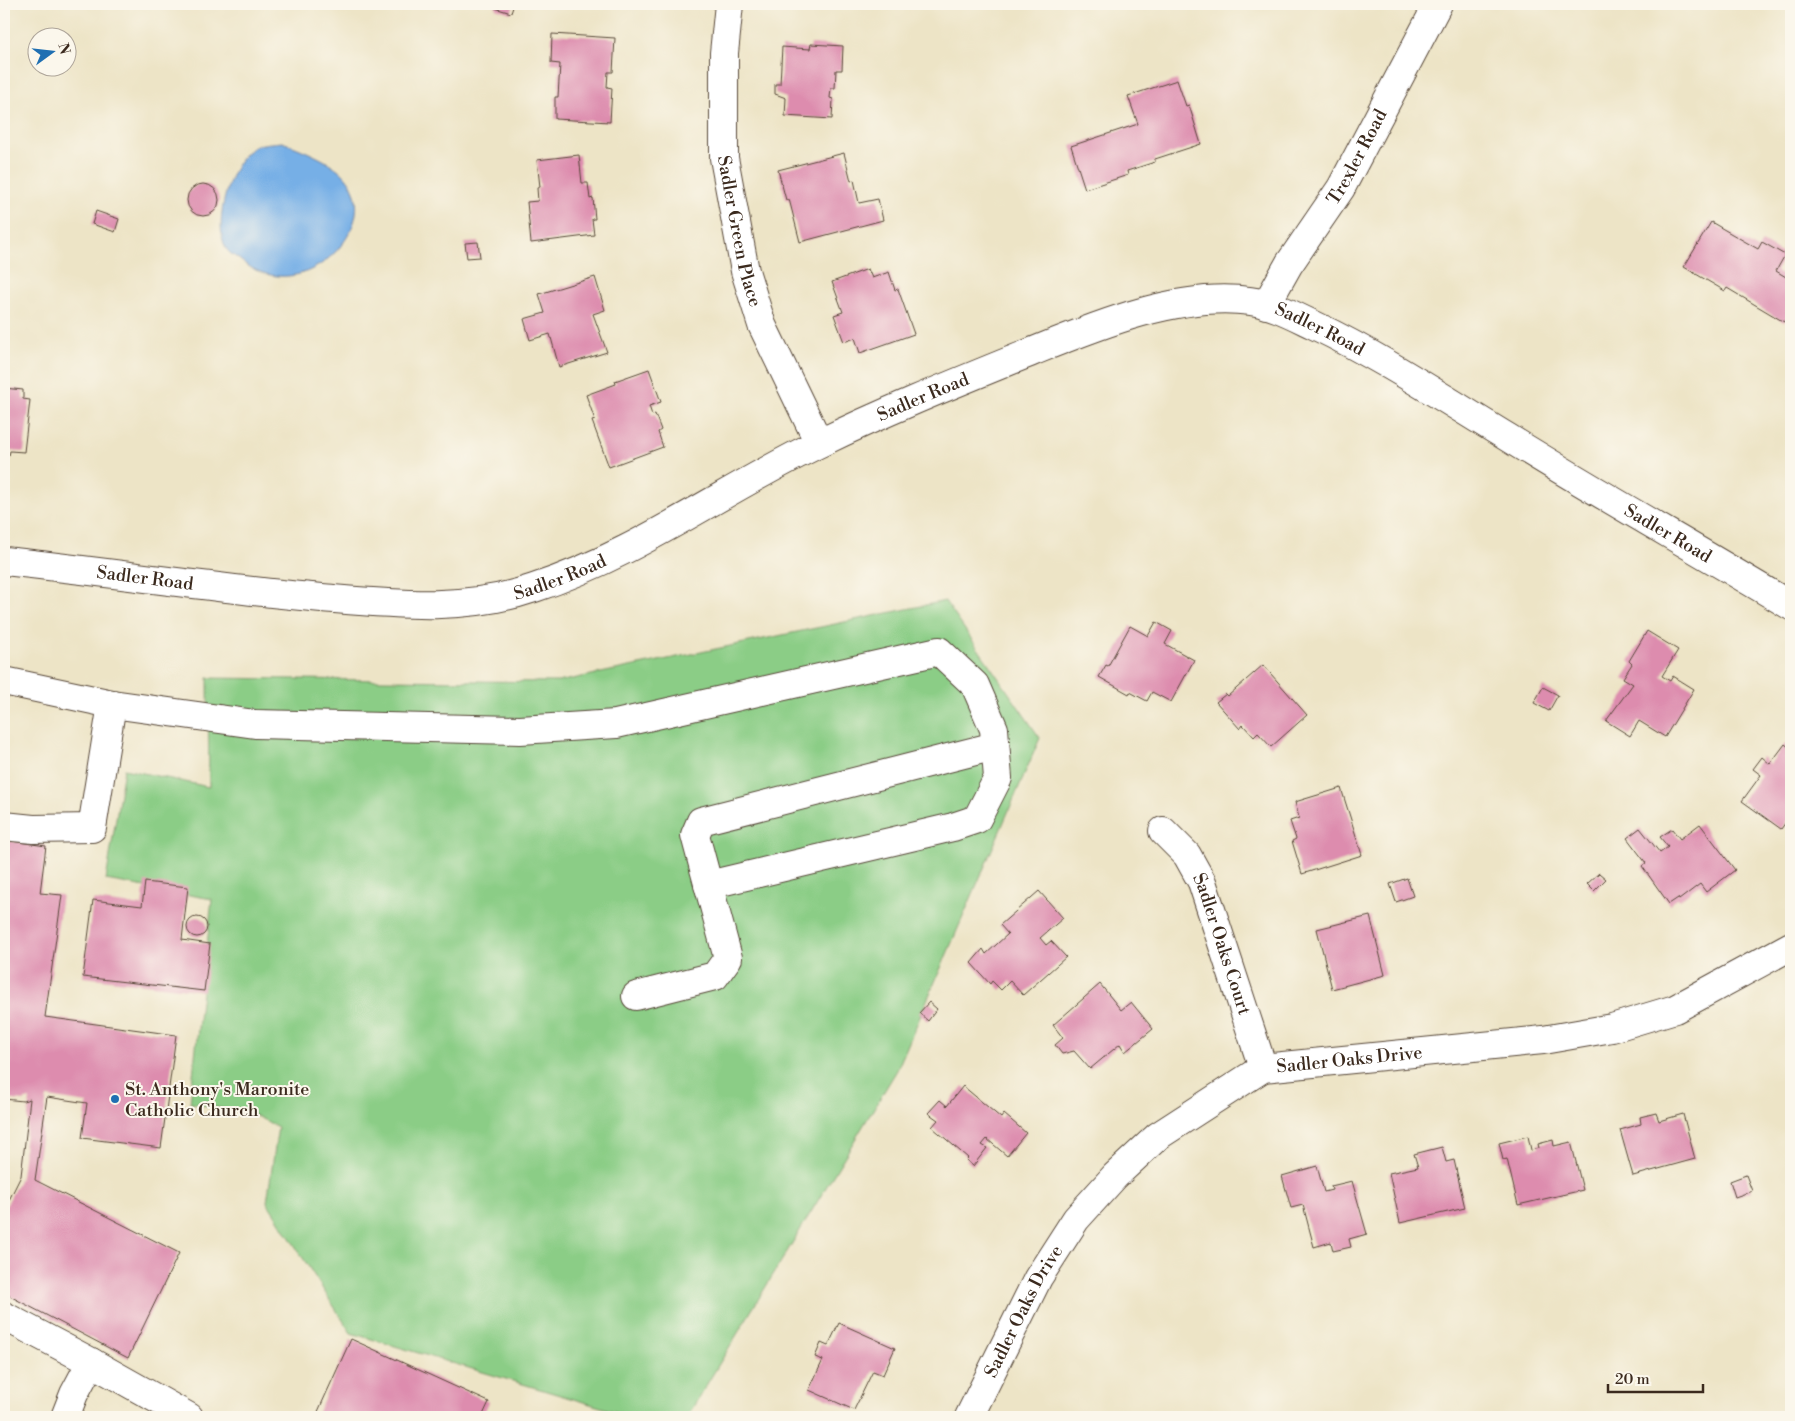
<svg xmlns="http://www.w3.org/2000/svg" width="1795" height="1421" font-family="'Libre Bodoni',serif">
<rect width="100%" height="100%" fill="#fbf7ec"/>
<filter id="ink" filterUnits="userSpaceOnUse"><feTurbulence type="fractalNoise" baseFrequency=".02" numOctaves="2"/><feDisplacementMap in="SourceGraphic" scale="10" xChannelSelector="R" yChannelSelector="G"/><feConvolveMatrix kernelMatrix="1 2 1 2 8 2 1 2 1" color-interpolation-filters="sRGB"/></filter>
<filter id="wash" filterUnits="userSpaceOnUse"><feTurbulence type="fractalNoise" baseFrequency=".0096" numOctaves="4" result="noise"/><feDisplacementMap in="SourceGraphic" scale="20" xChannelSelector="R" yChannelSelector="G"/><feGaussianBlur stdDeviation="1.12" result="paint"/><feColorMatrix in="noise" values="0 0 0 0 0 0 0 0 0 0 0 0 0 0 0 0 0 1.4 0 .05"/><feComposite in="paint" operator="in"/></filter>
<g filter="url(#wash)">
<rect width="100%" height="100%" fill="#ede4c6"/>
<path fill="#8bcd86" stroke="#637c52" d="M945,601L1040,738L897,1070L687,1417H634L351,1333L267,1202L278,1127L250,1113L190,1103L212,899L106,880L124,769L209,787L208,678L558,682Z"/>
<path fill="#76afe6" stroke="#586c82" d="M282,142C299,148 333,162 344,175C369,202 353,238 329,258C302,281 268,283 240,260C235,256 228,253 226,248C212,224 230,158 256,146C263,143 274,143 282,142Z"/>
<g id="blocks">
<path fill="#dd8cae" d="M496,4H514L511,13L495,8Z
M552,34L615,38L613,72H608L607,87L612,88L610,122L555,119V97H558L560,64L551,63Z
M811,44L843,46L842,70H836L835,88H831L830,98L833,99L832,119L785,116L786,98L775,94V84H780L782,47L810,49Z
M1177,80L1186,106L1189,105L1201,144L1155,159V162L1127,171L1128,175L1085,189L1071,146L1138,124L1128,96Z
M844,153L851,181L854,180L859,203L878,199L883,220L800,242L789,199L786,200L778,170Z
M579,155L582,183H588L590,199L593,198L595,219H592L594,235L531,243L527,202L538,201L537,188L540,187L537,160Z
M187 200a16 16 0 1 1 32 0a16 16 0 1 1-32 0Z
M96,211L119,219L115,232L92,224Z
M1711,222L1758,249L1762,242L1785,255L1776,271L1791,280V310L1784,322L1727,288L1725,291L1684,267Z
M478,242L480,257L467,258L465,243Z
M868,269L872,278L889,272L895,290L898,289L914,334L860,353L855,338L844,342L834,315L843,312L832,282Z
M595,277L605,310L593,314L607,352L559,367L550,334L530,340L524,319L545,313L539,294Z
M649,369L661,402L649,406L652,415L655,414L661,430L658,432L663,447L609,467L592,421L595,420L586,395L616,384L615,381Z
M4,388L23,390V399L30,400L24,452L10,451L9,456L4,455Z
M1156,622L1172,631L1165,644L1194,660L1171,702L1152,692L1147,701L1130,692L1129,694L1099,677L1106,665L1108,666L1130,626L1148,636Z
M1647,631L1678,650L1662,676L1670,681L1673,676L1694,689L1665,737L1639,721L1630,736L1606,721L1633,684L1623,678L1632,664L1629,661Z
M1263,665L1307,715L1271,747L1258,733L1254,737L1243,725L1240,729L1216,702L1226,694L1228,696Z
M1543,687L1558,695L1549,711L1534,703Z
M1785,744L1791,749V815L1781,829L1742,801L1761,775L1753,769L1762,757L1770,764Z
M1341,788L1362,855L1302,874L1292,841L1296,839L1290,821L1299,818L1295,802Z
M1700,824L1735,870L1706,892L1700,884L1679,900L1678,898L1669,904L1642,866L1646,863L1627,838L1640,828L1660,853L1668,847L1660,837L1672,829L1680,839Z
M4,840L46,846L40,893L62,895L45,1017L176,1035L161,1148L82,1138L87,1103L47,1097L35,1180L179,1253L128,1358L4,1293V1210L21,1176L30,1099L23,1101L4,1099Z
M1599,873L1606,879L1594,891L1587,884Z
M1407,878L1413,896L1396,902L1390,884Z
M145,882L188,887L182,940L210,944L204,991L83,977L93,900L142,906Z
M1039,891L1063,918L1040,938L1046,945L1051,941L1066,957L1023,995L1010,981L1001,990L992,981L990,984L971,963L983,949L986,954L1008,934L1000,925Z
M1370,916L1385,975L1332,989L1317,929Z
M187 927a10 10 0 1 1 20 0a10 10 0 1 1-20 0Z
M1100,984L1121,1010L1131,1002L1153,1029L1125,1052L1120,1044L1090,1069L1074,1051L1062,1054L1055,1045L1063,1038L1053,1025Z
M929,1002L937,1009L928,1021L919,1013Z
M963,1086L1001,1118L1004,1114L1026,1133L1007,1156L987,1139L982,1145L987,1148L973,1166L966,1160L968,1158L932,1127L938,1120L928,1113L940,1100L947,1106Z
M1656,1113L1659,1121L1683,1114L1695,1159L1633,1176L1620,1130L1641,1124L1640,1117Z
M1528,1136L1531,1150L1539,1148L1538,1144L1553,1140L1554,1146L1571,1142L1583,1190L1518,1205L1507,1159L1503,1160L1499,1143Z
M1442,1147L1446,1162L1454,1160L1465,1208L1400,1223L1389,1173L1418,1167L1414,1154Z
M1317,1166L1324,1192L1332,1190L1331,1186L1352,1181L1367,1234L1349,1239L1351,1247L1333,1251L1331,1242L1314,1247L1303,1205L1291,1208L1282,1176Z
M1746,1175L1752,1191L1735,1197L1730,1181Z
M839,1323L895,1348L883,1375L873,1371L854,1410L809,1390L823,1360L815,1357L821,1343L828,1346Z
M351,1339L489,1402L482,1417L316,1416Z"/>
</g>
</g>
<g filter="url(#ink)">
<use href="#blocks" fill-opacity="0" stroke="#564637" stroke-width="1"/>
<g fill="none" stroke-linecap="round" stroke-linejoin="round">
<defs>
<g id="minor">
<path id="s1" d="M729,4L724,53V158L745,271L762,325L819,443"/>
<path id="s2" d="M1266,305L1289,264L1341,188L1438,4"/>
<path id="s3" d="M4,561C110,572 216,589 322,598C394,604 465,612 534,588C636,555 724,489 820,443C890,409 963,380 1034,351C1098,325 1181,291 1250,301C1273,304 1293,315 1314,325C1381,357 1443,398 1507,437C1600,495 1697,549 1791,606"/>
<path d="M4,681L112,704L92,828L33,829L4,826"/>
<path d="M112,704L255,724L520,730L616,724L939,651L975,685L994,729L998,778L977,819L953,827L708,885"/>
<path id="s4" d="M1163,831L1187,855L1202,882L1263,1068"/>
<path d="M636,996L715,976L728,958L695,835L701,821L995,746"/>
<path d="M4,1316L91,1362"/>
<path d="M65,1417L74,1394L91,1362L189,1417"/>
<path id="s5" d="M969,1417L1038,1278L1076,1219L1115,1176L1158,1136L1263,1068L1543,1040L1612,1028L1675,1009L1791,946"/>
</g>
</defs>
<use href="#minor" stroke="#564637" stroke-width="30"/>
<use href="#minor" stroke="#fff" stroke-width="28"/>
</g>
</g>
<circle fill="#1f6fb2" stroke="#fbf7ec" stroke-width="2" cx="115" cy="1099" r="5"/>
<g text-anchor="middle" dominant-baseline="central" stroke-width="4" stroke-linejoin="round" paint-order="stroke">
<g font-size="18" fill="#3b2a1e" stroke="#fbf7ec">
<text stroke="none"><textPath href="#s2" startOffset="174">Trexler Road</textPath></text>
<text stroke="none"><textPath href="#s1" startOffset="229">Sadler Green Place</textPath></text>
<text stroke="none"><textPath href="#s3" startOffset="1388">Sadler Road</textPath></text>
<text stroke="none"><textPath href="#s3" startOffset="968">Sadler Road</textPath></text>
<text stroke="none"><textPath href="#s3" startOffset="1792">Sadler Road</textPath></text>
<text stroke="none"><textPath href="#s3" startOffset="562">Sadler Road</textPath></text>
<text stroke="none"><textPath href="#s3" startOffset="142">Sadler Road</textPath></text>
<text stroke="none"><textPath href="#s4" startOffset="130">Sadler Oaks Court</textPath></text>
<text stroke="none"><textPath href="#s5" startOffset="554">Sadler Oaks Drive</textPath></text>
<text stroke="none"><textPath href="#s5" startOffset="119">Sadler Oaks Drive</textPath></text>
</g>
<g font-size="18" fill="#3b2a1e" stroke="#fbf7ec" text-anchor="start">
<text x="125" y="1089">St. Anthony's Maronite<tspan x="125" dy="21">Catholic Church</tspan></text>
</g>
</g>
<rect width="1795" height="1421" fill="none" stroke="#fbf7ec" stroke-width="20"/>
<g transform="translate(52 52) rotate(75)"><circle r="24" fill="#fbf7ec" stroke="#aea59a"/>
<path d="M0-4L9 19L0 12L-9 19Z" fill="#1f6fb2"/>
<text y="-8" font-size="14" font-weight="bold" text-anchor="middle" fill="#3b2a1e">N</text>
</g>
<path d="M1608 1384v8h95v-8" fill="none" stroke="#3b2a1e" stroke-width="2.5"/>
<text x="1615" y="1384" font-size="15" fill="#3b2a1e" stroke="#fbf7ec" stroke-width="4" paint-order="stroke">20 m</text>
</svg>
